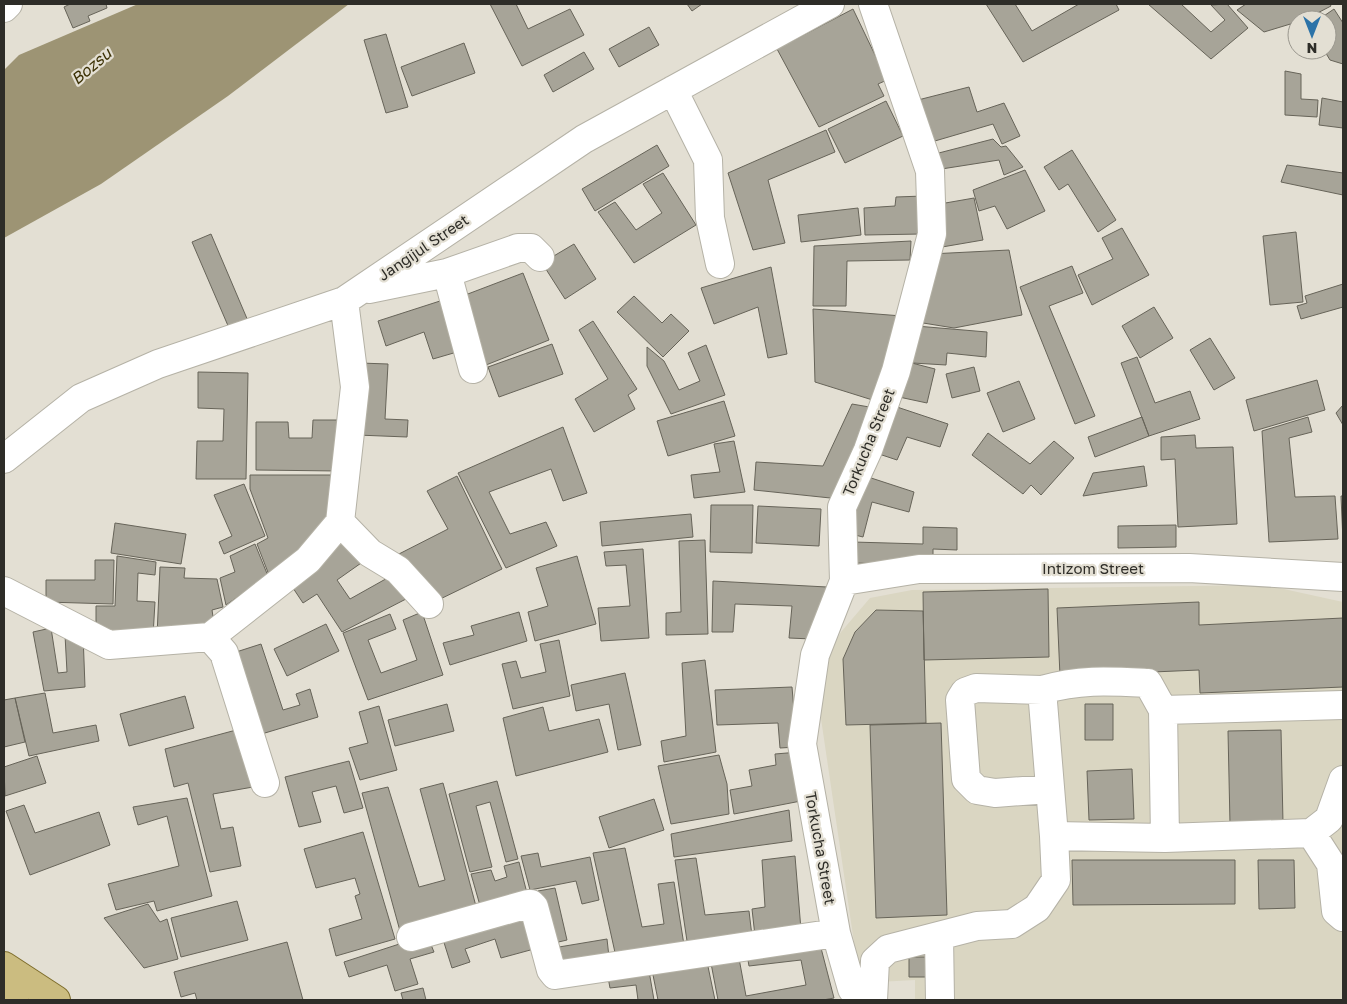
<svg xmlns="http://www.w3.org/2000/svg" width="1347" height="1004" font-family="'Golos Text',sans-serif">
<rect width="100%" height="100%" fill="#e3dfd3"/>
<path fill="#dad6c2" d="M1265,585L1343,602V1000H915V980L860,983L815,678L841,632L870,598L912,590Z"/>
<path fill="#9d9474" d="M138,4H349L228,96L101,184L4,238V70L19,55Z"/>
<path fill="#a7a498" stroke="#676459" d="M70,4H106L107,8L88,16L90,21L73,28L64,7Z
M490,4H516L528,29L570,9L584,35L522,66Z
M687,4H702L692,11Z
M986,4H1015L1032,31L1079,4H1116L1119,10L1023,62Z
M1148,4H1181L1211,32L1225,20L1211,5L1227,4L1248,28L1211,59Z
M1246,4H1330L1331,6L1304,20H1297V22L1264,32L1237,10Z
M853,9L887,80L878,84L884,96L819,127L777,49Z
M1334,9L1343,23V64L1330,60L1324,50H1327V20H1318Z
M649,27L659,45L619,67L609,49Z
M386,34L408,107L386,113L364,40Z
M464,43L475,73L412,96L401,67Z
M584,52L594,69L553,92L544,75Z
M1285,71L1301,74V99L1318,100L1317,117L1285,115Z
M969,87L977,112L1004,103L1020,136L1002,144L993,124L928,143L914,101Z
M1322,98L1343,102V128L1319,125Z
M886,101L903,136L845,163L828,129Z
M826,130L835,152L768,180L785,243L753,250L728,173Z
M993,139L1001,147L1006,146L1023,167L1004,175L999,160L935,170L931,155Z
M657,145L669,166L595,211L582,189Z
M1072,150L1116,220L1098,232L1068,184L1059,190L1044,167Z
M1287,165L1343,173V195L1281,182Z
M1025,170L1045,211L1007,229L995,206L979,211L973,190Z
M663,173L696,225L634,263L598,212L615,202L636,230L662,213L643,184Z
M923,196L921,234L865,235L864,208L895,206L896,197Z
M974,198L983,240L942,247L934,205Z
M858,208L861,235L801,242L798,215Z
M1122,228L1149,275L1092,305L1078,275L1113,259L1102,238Z
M1296,232L1303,302L1270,305L1263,236Z
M211,234L251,328L232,335L192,242Z
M911,241L910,260L847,261L846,306H813L814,246Z
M574,244L596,279L565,299L542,263Z
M1009,250L1022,315L954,328L917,322L930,254Z
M1072,266L1083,293L1049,306L1095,416L1075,424L1020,287Z
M771,267L787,354L768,358L758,307L714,324L701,288Z
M523,273L549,340L486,365L460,297Z
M1343,284V307L1301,319L1297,306L1307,303L1305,296Z
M634,296L662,323L671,314L689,331L663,357L617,312Z
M440,301L457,352L433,359L424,332L386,346L378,321Z
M1154,307L1173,338L1140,358L1122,326Z
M813,309L902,316L879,402L815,382Z
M593,321L637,389L628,395L635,409L594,432L575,399L608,379L579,330Z
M916,326L987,332L986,357L947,353L946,365L913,363Z
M1210,338L1235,378L1214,390L1190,350Z
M552,344L563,374L499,397L488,367Z
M706,345L725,395L671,414L647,366V347L664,361L679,390L700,381L688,353Z
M1137,357L1155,403L1190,391L1200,419L1149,436L1121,363Z
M908,362L935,369L927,403L899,397Z
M360,363L388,364L385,419L408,420L407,437L357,435Z
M974,367L980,391L952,398L946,374Z
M198,372L248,373L246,479H196L197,441H223L224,409L198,408Z
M1317,380L1325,410L1254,431L1246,400Z
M1019,381L1035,419L1003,432L987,393Z
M724,401L735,436L668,456L657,421Z
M852,404L875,408L840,499L754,490L756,462L823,466Z
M891,405L948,424L940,447L907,437L897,460L873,452Z
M1343,405V425L1336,413Z
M1142,417L1149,436L1095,457L1088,437Z
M1308,417L1312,432L1289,438L1295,497L1335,496L1338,539L1269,542L1262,431Z
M313,420H345L338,471L256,470V422H288L289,438H312Z
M563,427L587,493L563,501L551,469L489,492L510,534L546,522L557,546L506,568L458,473Z
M988,433L1030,464L1054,441L1074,458L1041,495L1031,485L1023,494L972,455Z
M1195,435L1196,448L1233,447L1237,524L1178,527L1175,459L1161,460V437Z
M734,441L745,492L694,498L691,475L720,472L714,444Z
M1144,466L1147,486L1083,496L1093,473Z
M250,475H338L334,505L321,538L269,575L257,544L268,538L250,489Z
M862,475L914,492L909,512L872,502L863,537L847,533Z
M457,476L502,569L432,603L395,556L448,529L427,491Z
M244,484L265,536L224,554L219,542L232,536L214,495Z
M1341,496H1343V541Z
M711,505H753L752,553L710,552Z
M758,506L821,509L819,546L756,543Z
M691,514L693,537L602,546L600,522Z
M115,523L186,534L181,564L111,553Z
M1176,525V547L1118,548V526Z
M923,527L957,528V550L933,549V565L853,563V542L923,544Z
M345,536L364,561L337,580L350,599L391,576L406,599L342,632L317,594L303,603L287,579Z
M705,540L708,634L666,635V613L681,612L679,541Z
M255,544L268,576L226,605L220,578L235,572L230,556Z
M643,549L649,638L601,641L598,608L630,606L626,565L606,566L604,552Z
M117,556L156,562L155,575L138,573L137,601L155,602L153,636L96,633V606H115Z
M577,556L596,624L535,641L528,612L548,606L536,568Z
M95,560H114L113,604L46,602V580H95Z
M160,567L185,568L184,578L217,579L223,607L212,610L214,623L157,636Z
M713,581L827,587L812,639L789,638L792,606L735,604L733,632H712Z
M1048,589L1049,657L924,660L923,592Z
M1199,602V625L1343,618V687L1200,693L1199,670L1060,676L1057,608Z
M876,610L923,611L926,723L846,725L843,659L855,632Z
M422,612L443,675L368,700L343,633L390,614L396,629L368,640L381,673L417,660L403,620Z
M519,612L527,641L450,665L443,643L474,635L471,626Z
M326,624L339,651L287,676L274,649Z
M51,628L58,673L67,672L65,635L83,634L85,687L44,691L33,632Z
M559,640L570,696L513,709L502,664L516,661L521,678L546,672L540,644Z
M261,644L283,710L300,705L296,694L310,689L318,717L255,736L230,654Z
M705,660L716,752L664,762L661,741L686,736L682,663Z
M625,673L641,745L618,750L609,704L576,711L571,685Z
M792,687L797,747L780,748L778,723L717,725L715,690Z
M45,693L53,733L96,725L99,741L29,756L15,698Z
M185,696L194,728L129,746L120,714Z
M15,698L25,742L4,747V700Z
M447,704L454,731L395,746L388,720Z
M1085,704H1113V740H1085Z
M379,706L397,770L360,780L349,748L368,743L359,712Z
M543,707L549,731L599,719L608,752L516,776L503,718Z
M941,723L947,915L876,918L870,725Z
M240,729L253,787L213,794L221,829L233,827L241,866L210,872L188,783L174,787L165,749Z
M1281,730L1283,823L1230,824L1228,731Z
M799,752L806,800L734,814L730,790L752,786L749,770L776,765L775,754Z
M719,755L727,784L729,814L671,824L658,766Z
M37,756L46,783L5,796L4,767Z
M349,761L363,808L344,813L336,786L312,792L321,822L299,827L285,777Z
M1132,769L1134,819L1089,820L1087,771Z
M497,781L518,859L506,862L490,802L476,806L492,867L470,872L449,794Z
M443,783L477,910L400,931L362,793L388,787L419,887L445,880L420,789Z
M187,798L212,896L157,911L154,901L116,910L108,884L179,866L167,816L138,825L133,807Z
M654,799L664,830L609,848L599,817Z
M24,805L35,833L99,812L110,845L30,875L6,811Z
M789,810L792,841L674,857L671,834Z
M363,832L395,939L336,956L329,929L362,919L355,896L360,894L355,878L316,888L304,849Z
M625,848L642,927L664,924L658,884L674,882L684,945L616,957L593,853Z
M538,853L541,867L590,857L599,900L582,904L576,881L530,890L521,856Z
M795,856L801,930L755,936L752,909L765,907L762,860Z
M696,858L705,915L749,911L752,936L687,941L675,860Z
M1072,860H1235V904L1073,905Z
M1258,860H1294L1295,908L1259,909Z
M519,862L528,897L481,909L471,874L491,870L495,881L507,877L504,866Z
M555,888L567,940L550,944L538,891Z
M237,901L248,940L181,957L171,918Z
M148,904L160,922L167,919L178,959L144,968L104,918Z
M521,909L534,949L501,958L495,939L465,949L470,962L452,968L441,933Z
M427,935L434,952L410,959L418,984L395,991L387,965L349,977L344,962Z
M607,939L609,957L555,965L553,948Z
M287,942L303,1000H197L195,993L181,997L174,972Z
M821,948L834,998L823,1000H718L710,958L738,953L746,996L806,985L801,960L749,966L746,949Z
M706,957L715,1000H658L651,965Z
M909,957H927V977H909Z
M648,965L654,1000H638L636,985L610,988L607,972Z
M423,988L426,1000H403L401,993Z"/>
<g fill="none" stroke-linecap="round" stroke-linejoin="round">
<defs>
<path id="minor" d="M4,8L8,4
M673,90L708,160L710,218L720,264
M447,273L473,369
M369,289L447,273L518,248H531L540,257
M4,459L81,398L158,364L344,301L584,139L830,4
M340,522L370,553L398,570L429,604
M844,581L919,569L1189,568L1343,577
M4,591L109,645L210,637L308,560L340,522L355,387L344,301
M210,637L224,653L265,783
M1042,690C1080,679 1109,681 1148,683L1163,710L1165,838L1054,836
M1163,710L1343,705
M1311,833L1331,864L1336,911L1343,917
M1165,838L1311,833L1329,819L1343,780
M939,936L940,1000
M411,937L528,904H531L534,907L551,970L555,975L836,933
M860,1000L852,989L836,933L802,744L815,655L844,581L842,507L868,450L896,371L932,234L930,171L873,4
M873,1000L875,961L888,949L977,926L1012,924L1037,908L1056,880L1054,836L1042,690L976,688L965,692L960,700L966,779L977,790L995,793L1050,789"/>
<path id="major" d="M4,966L56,1000
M10,1000L25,980"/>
</defs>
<use href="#minor" stroke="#b5b2a6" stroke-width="30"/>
<use href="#major" stroke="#7e6d2b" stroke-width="30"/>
<use href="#minor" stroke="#fff" stroke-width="28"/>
<use href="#major" stroke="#cbbc80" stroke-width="28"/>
</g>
<g text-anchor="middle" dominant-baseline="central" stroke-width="4.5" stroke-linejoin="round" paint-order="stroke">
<g font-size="15" fill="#2e2d28" stroke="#e3dfd3">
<text transform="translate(423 247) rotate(-34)">Jangijul Street</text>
<text transform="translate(868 442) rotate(-68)">Torkucha Street</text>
<text x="1093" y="568">Intizom Street</text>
<text transform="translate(821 848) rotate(80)">Torkucha Street</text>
</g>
<g font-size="16" font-style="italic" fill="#3b3003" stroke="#e3dfd3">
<text transform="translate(91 66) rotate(-40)">Bozsu</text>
</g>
</g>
<rect width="1347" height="1004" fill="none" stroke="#2e2d28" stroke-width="10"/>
<g transform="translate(1312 35) rotate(180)"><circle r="24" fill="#e3dfd3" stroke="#9b988f"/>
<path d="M0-4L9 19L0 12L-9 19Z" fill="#2c73a8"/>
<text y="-8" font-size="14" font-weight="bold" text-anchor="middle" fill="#2e2d28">N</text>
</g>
</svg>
